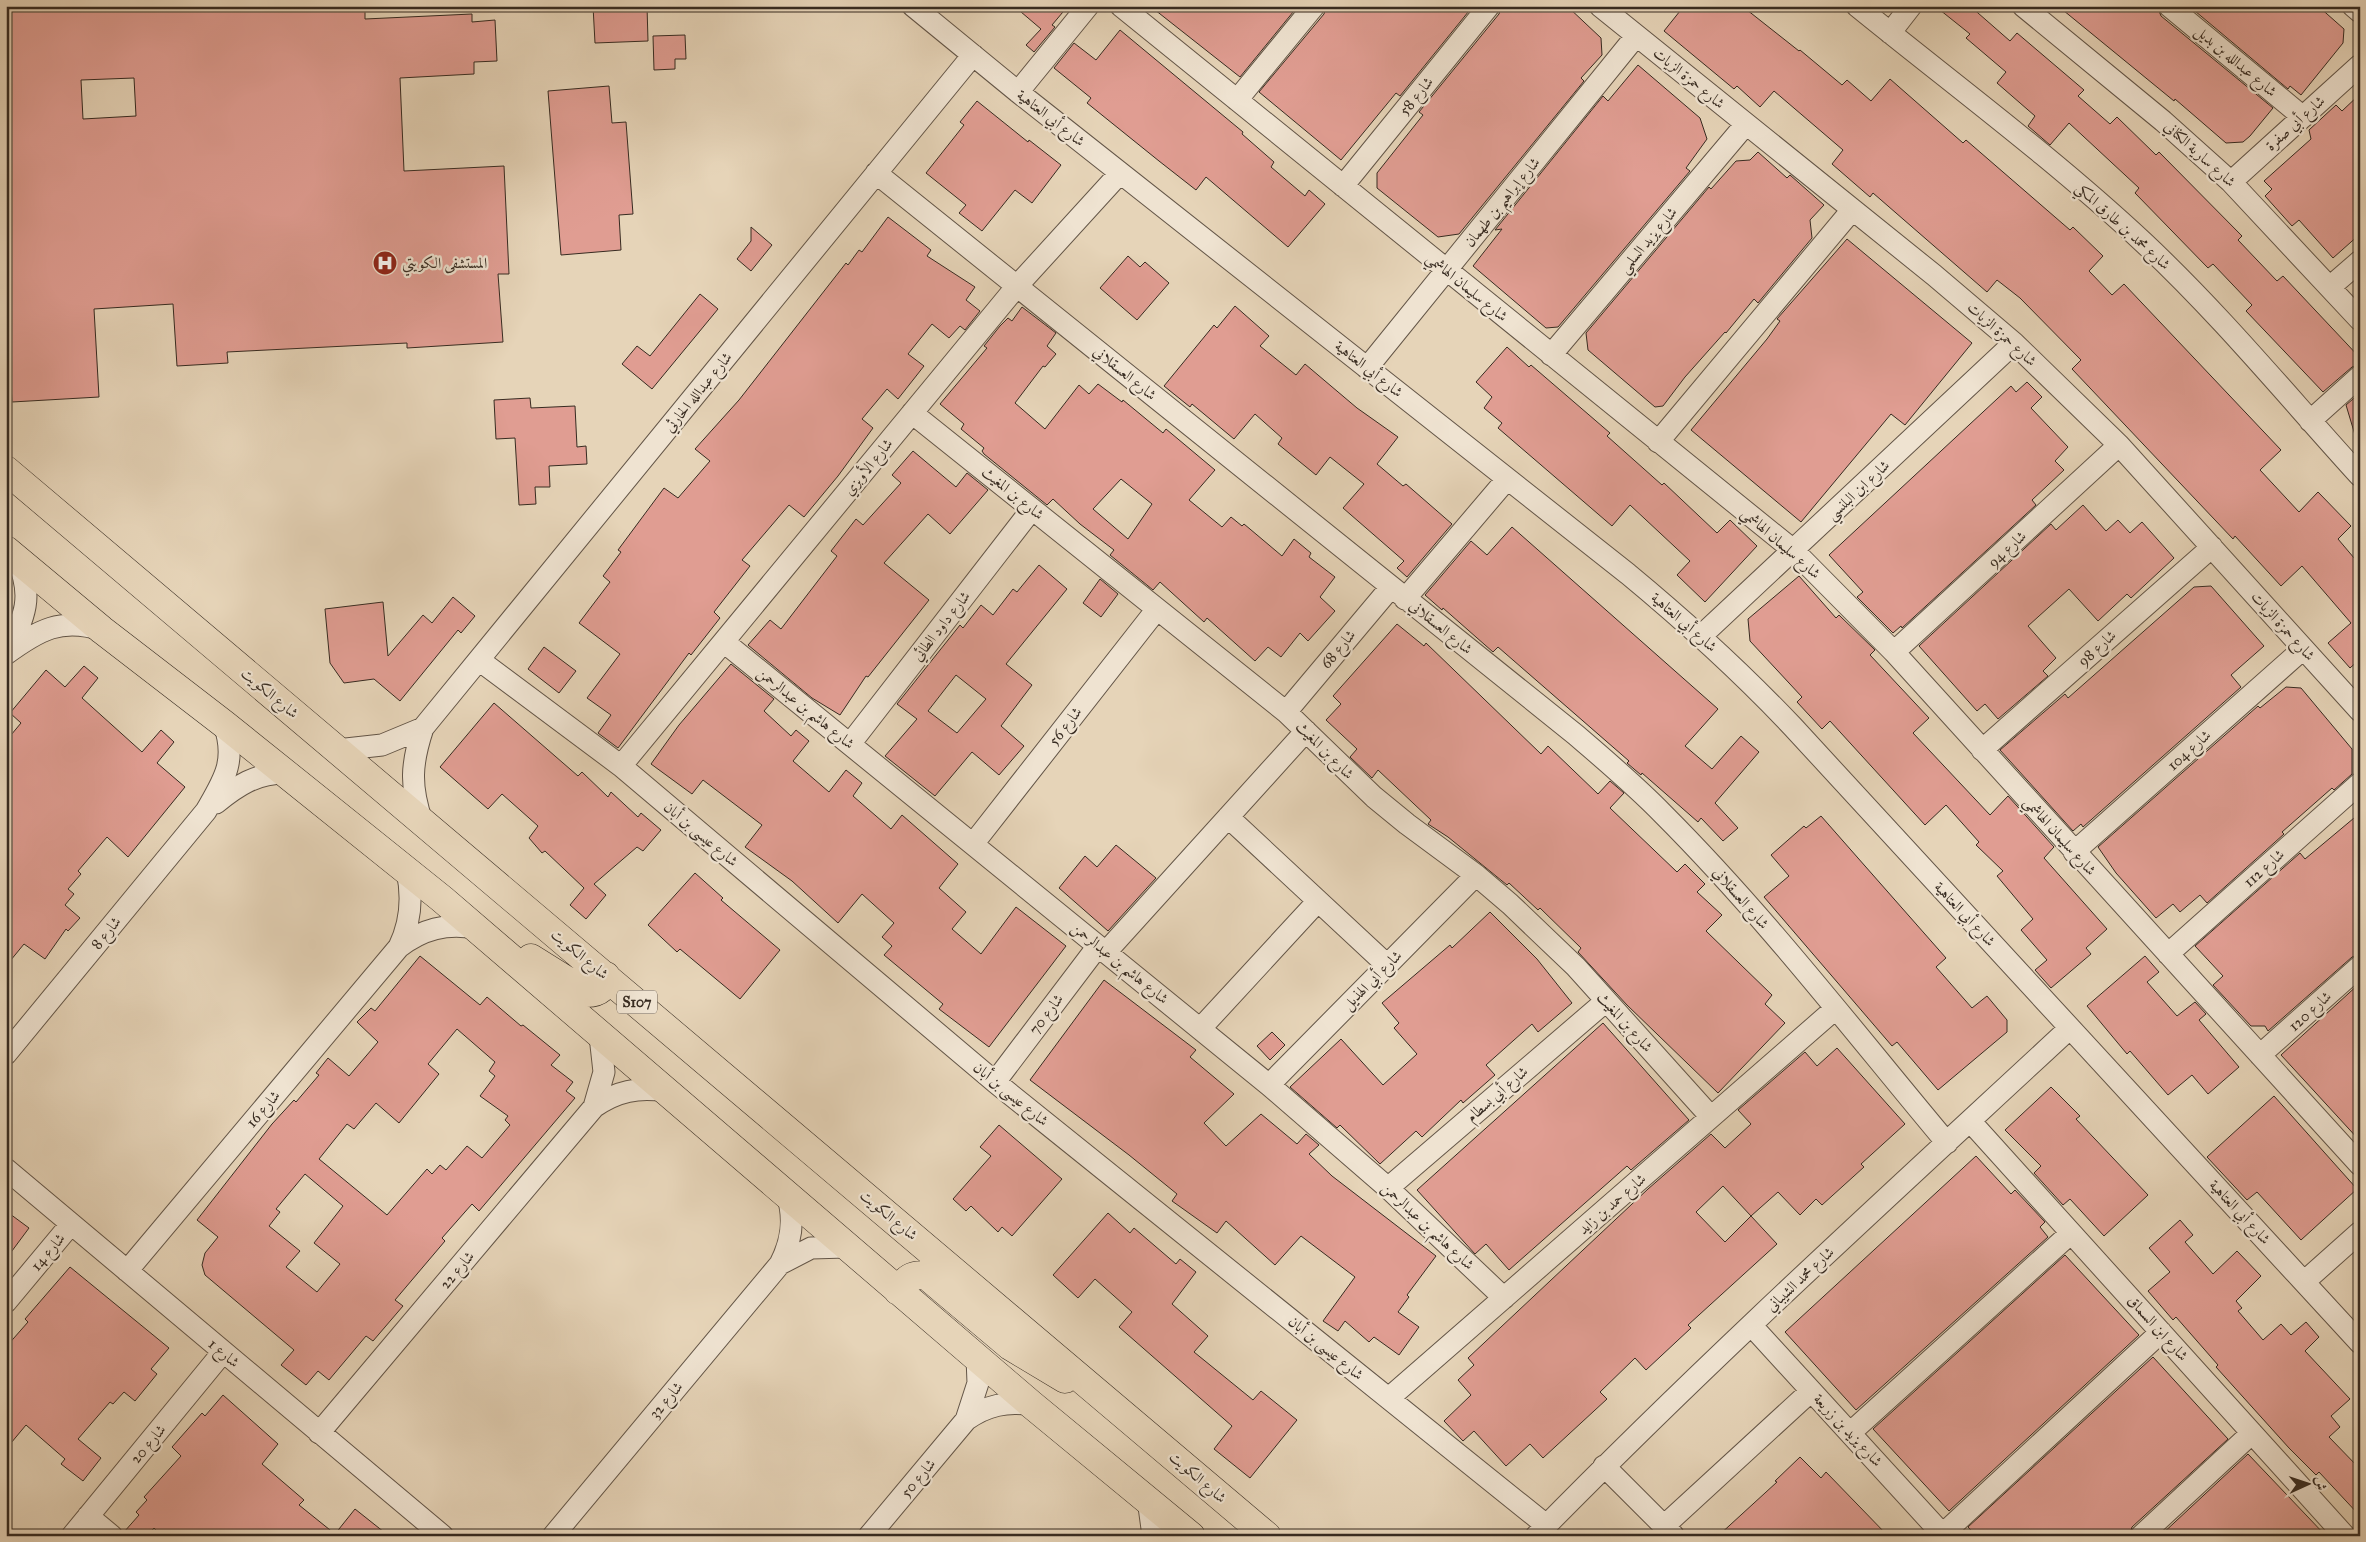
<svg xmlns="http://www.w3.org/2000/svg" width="2366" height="1542" font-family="'IM FELL Great Primer',Amiri,serif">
<rect width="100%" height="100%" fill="#e6d4b8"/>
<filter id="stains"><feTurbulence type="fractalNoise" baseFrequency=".004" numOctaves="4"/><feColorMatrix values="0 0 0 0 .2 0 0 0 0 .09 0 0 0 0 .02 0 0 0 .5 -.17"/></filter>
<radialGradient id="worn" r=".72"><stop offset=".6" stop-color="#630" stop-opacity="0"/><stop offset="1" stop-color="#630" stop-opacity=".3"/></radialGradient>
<path fill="#e09d92" stroke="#372b21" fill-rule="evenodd" d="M6,6H365V19L472,14V22L495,20L497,61L474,62V74L400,78L404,171L504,166L509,274H498L503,342L407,348V343L227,352L228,363L177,366L173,304L94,309L99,397L12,402L6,300ZM134,78L136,116L83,119L81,80Z
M593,6H647L648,41L595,43Z
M1014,6H1068L1052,25L1055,27L1034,52L1026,45L1041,29Z
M1150,6H1298L1240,77Z
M1326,6H1473L1400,96L1396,93L1341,160L1259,92L1324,14Z
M1501,6H1567L1601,38L1602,55L1581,78L1584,81L1459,234L1438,237L1377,188V173L1423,115L1419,112L1499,14Z
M1684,6H1742L1799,51L1800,50L1842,85L1847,80L1871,101L1890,79L1963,143L1966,140L2070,230L2073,227L2103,256L2089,271L2112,295L2124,284L2281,450L2260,470L2299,512L2318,492L2351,526L2338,539L2360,565V659L2350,668L2328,643L2351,623L2302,566L2281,586L2235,536L2233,539L2072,369L2081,360L2020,298L1997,280L1987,292L1873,193L1870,197L1832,164L1843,150L1774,91L1760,107L1737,86L1734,89L1664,31Z
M1935,6H1970L2010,41L2017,33L2084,90L2078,96L2110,124L2117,117L2156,155L2159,152L2242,236L2238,240L2277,281L2283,276L2347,344L2360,358V364L2352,367L2323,392L2246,311L2252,305L2213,264L2208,268L2135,193L2139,188L2069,123L2050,145L2028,126L2035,116L1997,83L2006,72L1966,38L1970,34Z
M2058,6H2157L2161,16L2273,108L2250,136L2243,142L2226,143L2175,99L2174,101Z
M2189,6H2318L2344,29L2343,43L2301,95L2290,86L2288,89Z
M1120,30L1243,132L1242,134L1274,162L1271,167L1305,196L1309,190L1325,204L1288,247L1206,177L1196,190L1159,161L1087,103L1091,98L1054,68L1074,43L1096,60Z
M685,35L686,59H675V69L654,70L653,36Z
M1638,65L1700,118L1707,139L1686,168L1690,171L1558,327L1546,328L1473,266L1502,229L1495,230L1603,96L1608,101Z
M609,86L612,123L626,122L633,214L619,215L621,250L561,255L548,91Z
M2360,94V234L2333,258L2299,220L2292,226L2265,196L2272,189L2264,181L2311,139L2309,130L2336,105L2342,111Z
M977,101L1028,142L1029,140L1061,165L1032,203L1015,190L982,231L959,213L966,205L926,173L964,125L960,122Z
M1758,152L1787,178L1790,175L1824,205L1810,220L1812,238L1758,303L1754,299L1726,333L1725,332L1685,377L1663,406L1655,407L1588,350L1586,333L1709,187L1711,189L1736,161L1750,160Z
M888,217L931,250L927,256L975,287L966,300L980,311L965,330L960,326L949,338L932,324L908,354L924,366L898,399L887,389L862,419L873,428L838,476L804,517L789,505L742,560L750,566L714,612L720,618L691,655L689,653L618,748L598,733L611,715L587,698L620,654L579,623L610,582L603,576L621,552L618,550L664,488L678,498L710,461L695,449L739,400L846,263L848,265L859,250L862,252Z
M751,227L772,245L751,271L737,259L751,241Z
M1847,239L1972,343L1905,425L1891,414L1801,522L1691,430L1767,339L1780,321L1777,319Z
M1128,256L1140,267L1145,262L1169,283L1137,320L1100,288Z
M700,294L718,309L652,389L622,364L637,346L650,356Z
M1235,306L1269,336L1260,346L1296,375L1305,364L1357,408L1398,437L1377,464L1403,486L1406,484L1452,524L1407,577L1397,568L1404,561L1343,508L1364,484L1330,457L1316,475L1278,444L1282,438L1255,414L1234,439L1192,404L1190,407L1164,386L1214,325L1217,328Z
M1022,307L1056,333L1047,346L1056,354L1045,367L1043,366L1015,403L1045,429L1079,385L1089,394L1098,384L1122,402L1123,400L1163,433L1166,429L1215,470L1189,500L1222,527L1231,517L1242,526L1244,524L1282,556L1294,539L1311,553L1309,557L1335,577L1320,597L1335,611L1308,641L1300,633L1281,657L1268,647L1255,661L1207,618L1204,622L1160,582L1153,590L1110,555L1114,550L1080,524L1053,499L1047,505L984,454L982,451L984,448L961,429L964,424L940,404L987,348L984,346L1000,326L1008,318L1012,321ZM1121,479L1152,504L1128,539L1093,509Z
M1507,347L1529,367L1531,365L1610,433L1607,436L1662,485L1664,483L1717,533L1730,520L1757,546L1705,602L1677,575L1690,561L1630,505L1612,526L1498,428L1502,423L1484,408L1492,397L1476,382Z
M2027,382L2042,397L2031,408L2068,447L2055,461L2064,470L2032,500L2036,505L1902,628L1901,626L1893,633L1857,597L1863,592L1829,555L2011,386L2016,392Z
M2360,393V434L2355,435L2346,405Z
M530,398L531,408L575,406L577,447L586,446L587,464L549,466L550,487H535L536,504L519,505L515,438L496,439L494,400Z
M913,451L956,487L967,473L988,490L950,534L928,514L884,563L929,600L868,677L866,676L840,715L812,698L748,645L770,620L781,629L837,556L831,551L856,519L863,525L901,483L892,475Z
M2083,505L2106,531L2118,520L2130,533L2142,522L2174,558L2131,598L2127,594L2098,621L2069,589L2028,626L2056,658L2043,671L2048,676L1998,719L1985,704L1977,711L1919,646L2051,524L2056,530Z
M1512,527L1718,709L1685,746L1712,769L1741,736L1759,752L1715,803L1738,828L1723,841L1701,818L1698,822L1642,773L1641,775L1627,763L1629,761L1498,647L1493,652L1443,608L1442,610L1425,595L1471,541L1487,555Z
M1039,565L1067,589L1006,664L1032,685L1001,726L1024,746L999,775L972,752L935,796L885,756L917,719L897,704L960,625L963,628L981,605L993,615L1013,589L1017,592ZM956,675L986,699L957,733L928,711Z
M1799,576L1836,618L1839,615L1875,650L1870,655L1929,718L1913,733L1990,815L2008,796L2054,847L2044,858L2107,929L2086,948L2091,954L2051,988L2035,970L2047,960L2021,930L2033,919L1997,876L2003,871L1976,845L1979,842L1946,805L1925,825L1830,721L1822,729L1797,702L1802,697L1750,641L1748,619Z
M1100,579L1118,594L1101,617L1083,603Z
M2211,586L2264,646L2231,675L2241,687L2083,827L2081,824L2073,831L2000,750L2065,694L2068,698L2194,587Z
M453,597L475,616L461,633L458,630L400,701L374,679L344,683L330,663L325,609L383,602L388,656L423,615L432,623Z
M1397,624L1424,646L1426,643L1541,754L1548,746L1598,794L1610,781L1624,793L1610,808L1677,872L1685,864L1705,884L1697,892L1722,915L1706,931L1772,995L1765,1004L1785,1023L1718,1093L1627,1005L1578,952L1581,948L1540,908L1538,910L1509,883L1507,885L1448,837L1428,824L1431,820L1378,770L1372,778L1350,757L1357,749L1326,720L1341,704L1333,696Z
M544,647L576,671L559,693L528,669Z
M731,664L774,699L764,711L791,736L796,730L809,741L793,761L829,792L846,770L862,783L853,796L891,829L902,815L958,864L939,888L966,912L952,929L981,954L1016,907L1066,946L989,1047L939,1009L943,1004L884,955L892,946L882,937L894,923L862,894L838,923L792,881L745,847L762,825L703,780L692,794L651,764L679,725Z
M84,666L98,678L82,698L142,752L161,730L174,742L157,763L185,787L128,857L107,837L78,871L81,874L68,889L74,894L65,905L80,918L68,931L66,929L45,959L24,944L6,966V741L21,723L10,713L46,670L65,687Z
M2286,687L2301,688L2352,749V774L2334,790L2332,788L2282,832L2284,834L2207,903L2200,895L2180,912L2173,904L2156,918L2116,873L2098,847L2258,706L2260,708Z
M494,703L578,776L582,772L608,797L611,792L638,817L641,813L661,830L643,851L637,847L594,884L606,895L586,919L570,905L584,888L545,851L542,853L529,838L538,826L502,794L488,809L440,767Z
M2360,813V954L2352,957L2268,1031L2265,1026H2251L2213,985L2223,976L2195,946L2300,853L2305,859Z
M1821,816L1946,958L1936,967L1972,1008L1987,996L2007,1020V1032L1938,1090L1897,1042L1892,1046L1764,897L1789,876L1771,855L1804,826L1806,828Z
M1116,845L1156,878L1108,931L1059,888L1085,856L1097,867Z
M695,873L723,898L721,900L780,950L740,999L680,949L677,952L648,925Z
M1490,912L1537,959L1572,1003L1538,1032L1532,1024L1486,1065L1495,1075L1463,1103L1461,1100L1422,1137L1416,1131L1380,1164L1340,1125L1337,1128L1290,1087L1341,1039L1383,1085L1417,1054L1394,1028L1399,1023L1382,1003L1450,945L1452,948Z
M420,956L480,1005L487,997L521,1026L523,1025L560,1055L551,1065L573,1082L566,1091L575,1098L479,1211L472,1204L442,1238L445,1241L395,1300L403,1306L373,1341L366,1336L329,1380L318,1371L306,1385L281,1365L294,1350L205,1275L202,1265L205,1253L218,1237L197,1220L272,1124L294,1100L296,1102L319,1075L316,1073L328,1058L349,1076L378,1042L357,1022L371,1008L375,1011ZM457,1029L495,1062L489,1071L495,1076L480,1096L508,1116L505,1120L510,1125L482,1158L467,1146L446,1170L440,1165L432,1174L427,1169L387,1215L319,1159L347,1124L354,1129L376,1103L399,1123L439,1074L428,1064ZM305,1174L343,1206L314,1243L340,1264L317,1292L286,1267L300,1251L269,1226L280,1212L276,1209Z
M2145,956L2159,972L2147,982L2177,1016L2195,1002L2206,1014L2199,1020L2239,1067L2208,1094L2192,1075L2168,1095L2130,1051L2127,1054L2087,1006Z
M1104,980L1196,1050L1190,1057L1234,1094L1204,1123L1226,1146L1261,1114L1297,1144L1306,1134L1319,1145L1309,1154L1332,1176L1436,1256L1407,1295L1409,1297L1398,1312L1419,1327L1399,1355L1374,1337L1369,1342L1345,1321L1338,1331L1323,1321L1355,1277L1301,1236L1275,1265L1226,1221L1217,1233L1172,1201L1177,1194L1129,1155L1030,1080Z
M2360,983V1141L2281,1055Z
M1603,1023L1689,1120L1631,1170L1627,1166L1509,1270L1486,1244L1475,1254L1417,1190Z
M1272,1032L1285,1045L1270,1060L1257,1046Z
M1837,1048L1905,1124L1861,1164L1864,1167L1822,1205L1816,1199L1800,1215L1778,1192L1751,1216L1777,1244L1688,1325L1691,1328L1646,1370L1635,1358L1600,1392L1607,1399L1543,1458L1530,1444L1506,1466L1474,1431L1463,1441L1444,1421L1471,1395L1458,1380L1474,1365L1468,1358L1648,1189L1711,1134L1725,1148L1751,1124L1738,1110L1805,1052L1817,1066ZM1723,1186L1751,1216L1725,1242L1696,1212Z
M2051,1087L2080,1116L2076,1119L2148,1195L2104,1236L2070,1199L2063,1205L2034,1173L2041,1166L2005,1130Z
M2274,1096L2357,1189L2301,1240L2257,1192L2247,1200L2207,1157Z
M999,1125L1062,1179L1012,1236L1002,1227L998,1232L971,1206L966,1211L953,1199L991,1156L980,1147Z
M1976,1156L2011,1194L2015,1190L2045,1222L2040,1227L2048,1237L1856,1410L1785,1332Z
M6,1211L29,1228L6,1259Z
M1108,1213L1130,1233L1134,1228L1176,1264L1180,1259L1196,1272L1172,1304L1208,1336L1194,1352L1253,1400L1261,1391L1297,1420L1250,1478L1214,1449L1232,1426L1119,1327L1132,1312L1095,1279L1078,1298L1053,1275Z
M2180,1220L2193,1235L2185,1242L2213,1274L2237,1251L2261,1276L2236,1301L2242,1308L2238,1311L2263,1340L2281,1324L2291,1335L2306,1322L2319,1337L2305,1351L2350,1399L2331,1416L2340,1427L2329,1437L2360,1469V1516L2319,1472L2316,1475L2289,1448L2216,1367L2218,1365L2176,1317L2173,1320L2148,1291L2170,1272L2149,1248Z
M2065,1255L2139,1335L1949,1511L1873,1429Z
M70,1267L169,1348L151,1369L157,1374L135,1401L124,1392L113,1404L110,1402L78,1439L101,1458L83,1481L61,1464L65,1459L26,1425L6,1449V1347L28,1322L25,1319Z
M2153,1357L2228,1439L2132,1527L2129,1536H1976L1968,1527Z
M223,1395L278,1444L262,1464L304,1500L299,1505L335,1534L355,1509L389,1536H162L154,1528L147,1536H124V1532L139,1515L136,1512L147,1500L144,1497L181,1456L172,1447L202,1413L205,1416Z
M2248,1454L2326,1536H2160Z
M1800,1457L1821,1478L1826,1472L1888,1536H1718L1777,1482L1775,1481Z"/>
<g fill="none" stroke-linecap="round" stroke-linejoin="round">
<defs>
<path id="street" d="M913,6L1018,92L1628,574C1686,622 1741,672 1793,727L2360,1343
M1121,6L1793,550L1894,652L2360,1165
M1600,6L1934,275L2014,343L2119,445L2360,711
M1857,6C1953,84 2053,158 2143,242C2221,315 2289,398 2360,476
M2023,6L2163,121L2231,182L2360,320
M2169,6L2303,117
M2353,6L2360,12
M1890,33L1911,6
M1018,92L1088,6
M1237,100L1314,6
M876,173L1576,735C1606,761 1636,786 1663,814C1765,916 1854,1032 1947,1143
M2231,182L2360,65
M1343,186L1489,6
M2330,287L2360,261
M1551,355L1746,124
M1367,368L1636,36
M912,413L1286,712L1374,797L1407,824L1476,875L1510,904L1576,967L1711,1117
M2310,421L2360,376
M1658,442L1852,210
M1405,599L1507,479
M1701,636L2014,343
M724,642L1269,1085L1388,1188L1504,1298
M7,651C25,617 34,596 17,559
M1894,652L2119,445
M6,654C39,630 61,617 102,630
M479,660L621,766L995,1082L1546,1525
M1286,712L1391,587
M850,744L1032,509
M337,750L382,745L423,728
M1982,750L2212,547
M621,766L1017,286L1120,173
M216,803C237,786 256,773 285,773
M1228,817L1387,965
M422,822C410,786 411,764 423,728L973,55
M973,844L1157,609
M2074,852L2303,649
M399,947C411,922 413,898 407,871
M1106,952L1306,731
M2168,954L2360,783
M1200,1029L1318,901
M6,1054L206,811C224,780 237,761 224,724
M2260,1055L2360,966
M995,1082L1098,946
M1269,1085L1476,875
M594,1107C617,1091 638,1087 665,1091
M1970,1121L2345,1536
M6,1169L443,1536
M1388,1188L1606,1001
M780,1264L811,1248L846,1247
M127,1271L399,947C423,929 446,923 475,928
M2304,1282L2360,1232
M6,1302L71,1224
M1751,1325L1944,1536
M1389,1398L1835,1009
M966,1420C987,1405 1007,1401 1032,1405
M319,1433L594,1107L604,1072L600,1036
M1850,1433L2071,1233
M1604,1466L1673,1535
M1148,1499L1153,1536
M88,1516L112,1536
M1664,1526L1811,1391
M1943,1534L2161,1332
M72,1536L223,1352
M553,1536L780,1264C792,1241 795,1219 787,1194
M869,1536L966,1420L978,1383L977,1357
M1536,1536C1708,1360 1890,1195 2070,1028
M2141,1536L2252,1433"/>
<path id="primary" d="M6,470L1267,1536
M6,550L102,630L224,724L442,899L1032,1405L1191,1536
M531,958L587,993C599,993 605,988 606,976
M898,1291C906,1279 912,1273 927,1276L1010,1346L1065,1379"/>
</defs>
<use href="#street" stroke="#635547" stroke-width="23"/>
<use href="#primary" stroke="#372b21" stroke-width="29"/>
<use href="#street" stroke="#efe3d1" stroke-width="21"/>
<use href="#primary" stroke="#e6d4b8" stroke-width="28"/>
</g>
<defs>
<symbol id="hospital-disc" viewBox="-11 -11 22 22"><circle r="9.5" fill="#8f2418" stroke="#efe3d1"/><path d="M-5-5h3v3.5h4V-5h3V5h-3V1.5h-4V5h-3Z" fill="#fff"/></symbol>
</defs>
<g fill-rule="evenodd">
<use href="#hospital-disc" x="371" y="249" width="28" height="28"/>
</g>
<g text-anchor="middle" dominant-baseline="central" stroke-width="4.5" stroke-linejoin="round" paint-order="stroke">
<rect fill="#efe3d1" stroke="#6e6256" stroke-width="1" x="617" y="990.5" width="40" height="23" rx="4"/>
<g font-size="14" font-weight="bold" fill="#372b21">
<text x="637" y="1002">S107</text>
</g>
<g font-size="15" fill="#372b21" stroke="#efe3d1">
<text transform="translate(2236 61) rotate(40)">شارع عبدالله بن بديل</text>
<text transform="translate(1689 78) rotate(39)">شارع حمزة الزيات</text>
<text transform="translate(1416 96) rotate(-51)">شارع 58</text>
<text transform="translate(1051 118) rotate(38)">شارع أبي العتاهية</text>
<text transform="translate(2295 123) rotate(-42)">شارع أبي صفرة</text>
<text transform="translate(2200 154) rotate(42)">شارع سارية الكناني</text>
<text transform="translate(1502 202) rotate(-51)">شارع إبراهيم بن طهمان</text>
<text transform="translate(2123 226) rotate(42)">شارع محمد بن طارق المكي</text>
<text transform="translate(1648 240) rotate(-50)">شارع يزيد السلمي</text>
<text transform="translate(1467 287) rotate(39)">شارع سليمان الهاشمي</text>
<text transform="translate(2002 334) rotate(42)">شارع حمزة الزيات</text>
<text transform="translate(1369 369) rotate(38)">شارع أبي العتاهية</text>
<text transform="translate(1125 373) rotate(39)">شارع العسقلاني</text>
<text transform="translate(698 392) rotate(-51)">شارع عبدالله الحارثي</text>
<text transform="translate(868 467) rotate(-51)">شارع الأوبزي</text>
<text transform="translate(1858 490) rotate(-43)">شارع ابن البلنسي</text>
<text transform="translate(1013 493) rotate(39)">شارع بن المغيث</text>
<text transform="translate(1781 543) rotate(41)">شارع سليمان الهاشمي</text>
<text transform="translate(2007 549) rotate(-43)">شارع 94</text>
<text transform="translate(1684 622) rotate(41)">شارع أبي العتاهية</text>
<text transform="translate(941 626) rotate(-52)">شارع داود الطائي</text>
<text transform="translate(2283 626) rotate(48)">شارع حمزة الزيات</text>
<text transform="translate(1441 627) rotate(39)">شارع العسقلاني</text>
<text transform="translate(2097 648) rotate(-42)">شارع 98</text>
<text transform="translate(1338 649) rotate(-50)">شارع 68</text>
<text transform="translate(270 693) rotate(40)">شارع الكويت</text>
<text transform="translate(806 708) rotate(39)">شارع هاشم بن عبدالرحمن</text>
<text transform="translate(1065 726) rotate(-52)">شارع 56</text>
<text transform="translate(1325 750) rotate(45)">شارع بن المغيث</text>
<text transform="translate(2189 750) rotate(-42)">شارع 104</text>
<text transform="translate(701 834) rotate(40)">شارع عيسى بن أبان</text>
<text transform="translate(2060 836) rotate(48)">شارع سليمان الهاشمي</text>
<text transform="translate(2264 868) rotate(-42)">شارع 112</text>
<text transform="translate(1741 898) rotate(49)">شارع العسقلاني</text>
<text transform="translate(1965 914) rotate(47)">شارع أبي العتاهية</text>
<text transform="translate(106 933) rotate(-51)">شارع 8</text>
<text transform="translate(580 954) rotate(40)">شارع الكويت</text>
<text transform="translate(1120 963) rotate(39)">شارع هاشم بن عبدالرحمن</text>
<text transform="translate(1372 980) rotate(-45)">شارع أبي الهذيل</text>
<text transform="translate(2310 1011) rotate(-42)">شارع 120</text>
<text transform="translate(1046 1014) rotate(-53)">شارع 70</text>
<text transform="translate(1625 1022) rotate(48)">شارع بن المغيث</text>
<text transform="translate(1011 1094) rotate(39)">شارع عيسى بن أبان</text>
<text transform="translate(1497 1094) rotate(-41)">شارع أبي بسطام</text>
<text transform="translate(263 1109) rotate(-50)">شارع 16</text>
<text transform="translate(1612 1204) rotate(-41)">شارع حمد بن زايد</text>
<text transform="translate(2240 1212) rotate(47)">شارع أبي العتاهية</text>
<text transform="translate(889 1215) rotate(40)">شارع الكويت</text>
<text transform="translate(1428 1226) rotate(43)">شارع هاشم بن عبدالرحمن</text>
<text transform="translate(48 1252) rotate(-50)">شارع 14</text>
<text transform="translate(457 1270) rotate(-50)">شارع 22</text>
<text transform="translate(1800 1279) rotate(-43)">شارع محمد الشيباني</text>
<text transform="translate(2158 1328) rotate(48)">شارع ابن السماق</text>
<text transform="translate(1326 1348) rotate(39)">شارع عيسى بن أبان</text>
<text transform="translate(224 1353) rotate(40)">شارع 1</text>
<text transform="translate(666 1400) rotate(-50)">شارع 32</text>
<text transform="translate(1848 1430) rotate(47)">شارع يزيد بن زريعة</text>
<text transform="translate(148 1444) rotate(-50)">شارع 20</text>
<text transform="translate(1198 1477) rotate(41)">شارع الكويت</text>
<text transform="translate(918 1478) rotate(-50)">شارع 50</text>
</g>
<g font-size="15" fill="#372b21" stroke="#efe3d1" text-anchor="start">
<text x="402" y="263">المستشفى الكويتي</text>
</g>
</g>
<rect width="2366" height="1542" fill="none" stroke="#e6d4b8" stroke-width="25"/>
<rect x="8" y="8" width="2351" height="1527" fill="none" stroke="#372b21" stroke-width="2.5"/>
<rect x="12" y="12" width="2341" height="1517" fill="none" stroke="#372b21"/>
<g transform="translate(2308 1484) rotate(87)" stroke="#efe3d1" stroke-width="4" paint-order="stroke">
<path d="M0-4L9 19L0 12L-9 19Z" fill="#372b21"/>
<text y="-8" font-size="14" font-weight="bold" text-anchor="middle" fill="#372b21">ش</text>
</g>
<rect width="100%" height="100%" filter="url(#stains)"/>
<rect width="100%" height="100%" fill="url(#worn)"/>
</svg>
